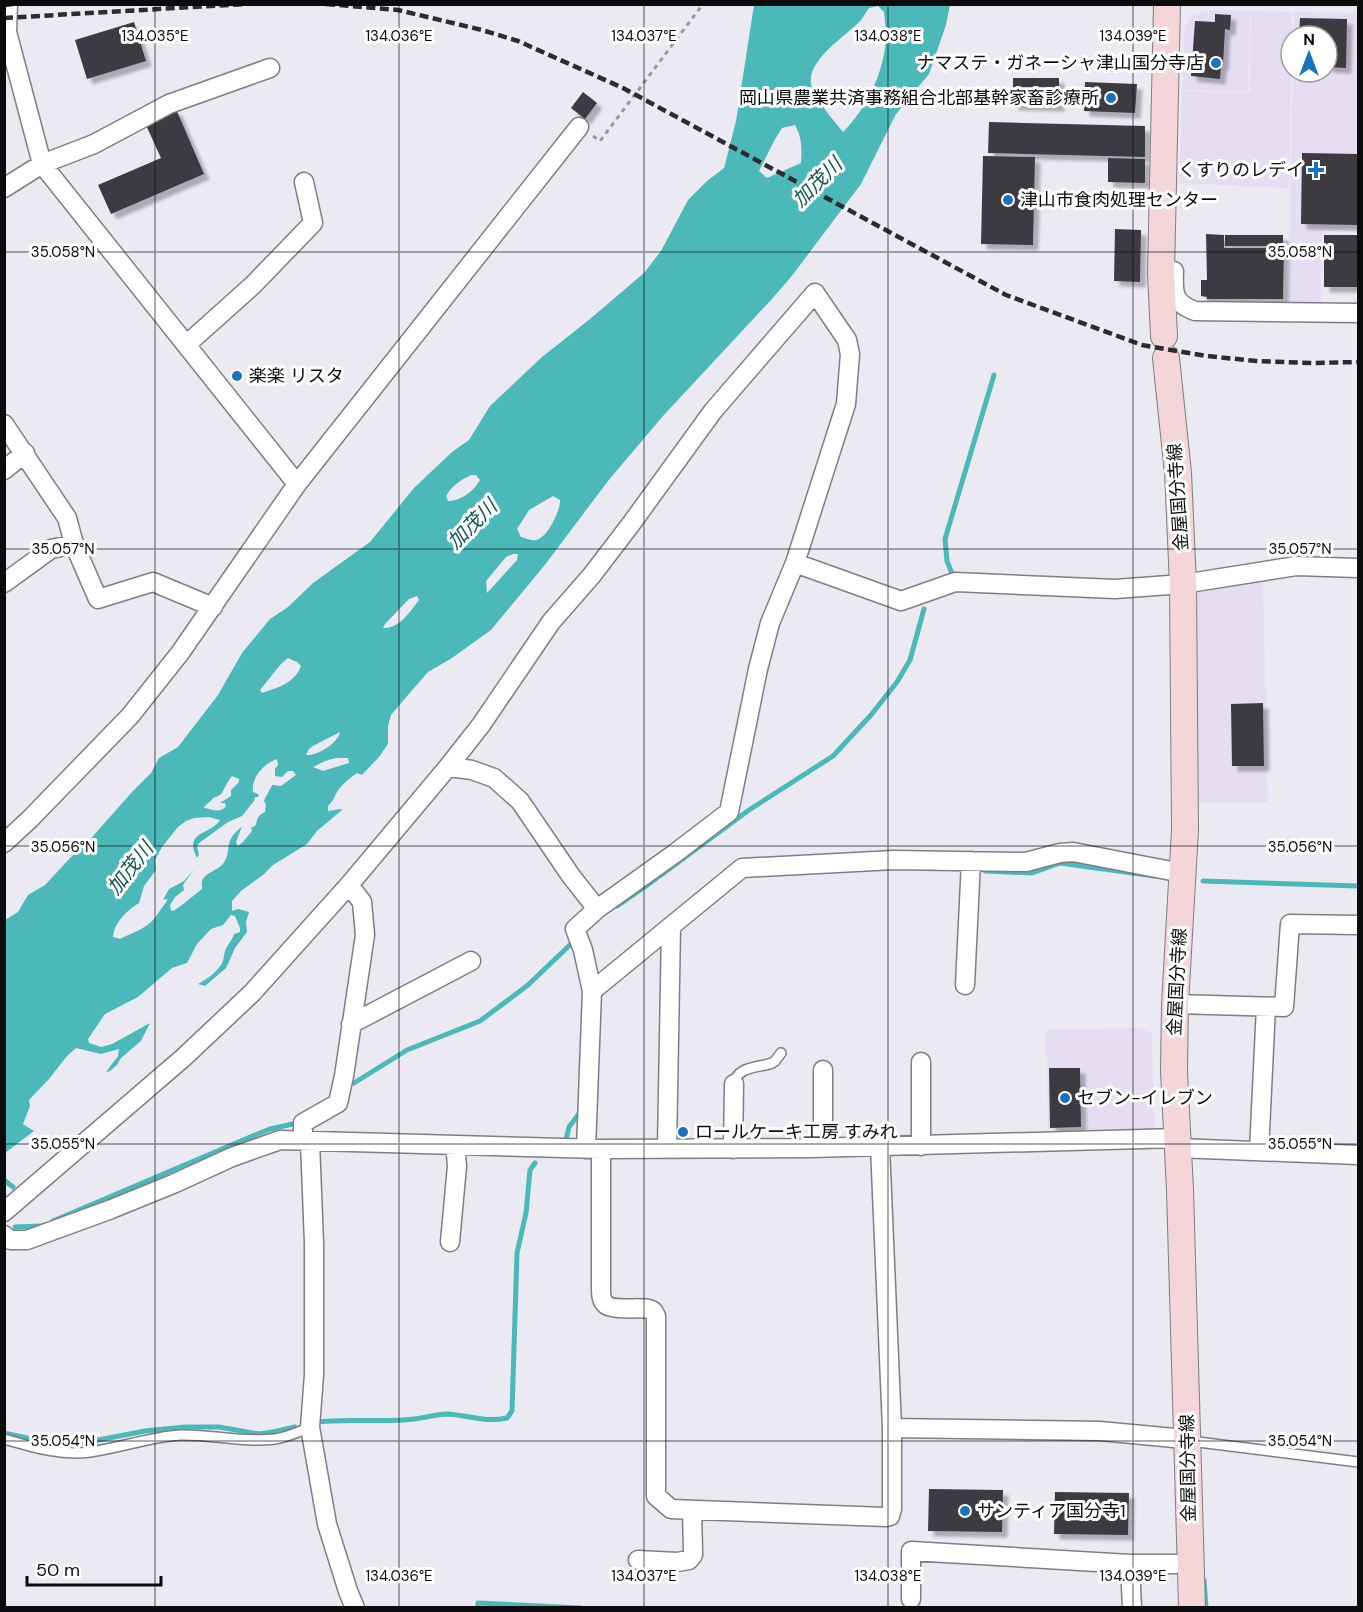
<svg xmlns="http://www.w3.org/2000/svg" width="1363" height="1612" font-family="'DM Sans','Noto Sans JP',sans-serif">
<defs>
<filter id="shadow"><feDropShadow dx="5.5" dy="5.5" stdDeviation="1.5" flood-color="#0004"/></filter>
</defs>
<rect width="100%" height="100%" fill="#ebeaf3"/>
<path fill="#e6ddf2" d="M1212,10L1250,11L1248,92L1182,90L1184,36L1186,24L1193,15Z
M1251,11L1292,12L1289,188L1179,183L1182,91L1250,93Z
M1294,12L1358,13V231H1322L1321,305L1288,306L1293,72H1327V36H1294Z
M1263,582L1268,802H1194L1190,588Z
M1140,1028L1152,1033L1154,1129L1048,1130L1046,1030Z"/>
<path fill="#4bb8b9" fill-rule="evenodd" d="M754,5H950L946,25L929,74L896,114L861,184L791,277L771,300L663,416L608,481L544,566L491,630L452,658L428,672L408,695L391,715L388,726V744L379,757L362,775L357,773C350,778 342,784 337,792C334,798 333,801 328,806V811L341,809L342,810L317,831L307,844L273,865L264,874L241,891L232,901V911L238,909L249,912L246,922L247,932L235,948L226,968L205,986L198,984C207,979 219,971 223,961C224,958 224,954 225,951C227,945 232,941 234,934L240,932V928L235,916L231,915L223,925L211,929L197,944L187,963L172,968L138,997L105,1014L88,1039L89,1043L101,1047L112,1044L150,1023L141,1041L121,1058L117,1065L110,1071L106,1072L118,1056L119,1049L101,1054L76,1048L67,1056L49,1079L29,1100L30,1106L23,1124L34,1131L5,1153V920L18,912L28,895L45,885L71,857L86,844L132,792L151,773L159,758L178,747L218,695L242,653L270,619L288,607L313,583L370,542L414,488L452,452L469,440L490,406L542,357L590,319L644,273L661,251L688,200L707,181L724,168L736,121ZM878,6L884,12C885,21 886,31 886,40C883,74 867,108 843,132C833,120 820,104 813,90C800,63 847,36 861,20C864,16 866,12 869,8ZM795,125C802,138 802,148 801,163L767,178L759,171L774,141L782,128ZM471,475H476L480,480C474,491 461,501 448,501L446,496C453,485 459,481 471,475ZM553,496L560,500C561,509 547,540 535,540C531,541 525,538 521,537L517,529L529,510ZM513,554H518L517,560L487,593L486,581L506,557ZM417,596L419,600C410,612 399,629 383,628L385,624L409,599ZM288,658L297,662L301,666C295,683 277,688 262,693L260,690L281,664ZM340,732C338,743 318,756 306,755L309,749L313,746ZM336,758H348L349,763L323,771L313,767L325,761ZM277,759L278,765L275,769V776L282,777L288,771H293L296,775L281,786L272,785C272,786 264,800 264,801L266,805L265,812C259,815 257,817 256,825L251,828L252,831L243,842L238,846L236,842L242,826C239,830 234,833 232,837C226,845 231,855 222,865C217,870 206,873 203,879C201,882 202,886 202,889L182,905L173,911L171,910L170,905L175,897L184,890L183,885L194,869L184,881L169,889L163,900L167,899V901C162,907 158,914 153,920C144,930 131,933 120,939L113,937C114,923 127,910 139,903L144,886L156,870L155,860L162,847L178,827L186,821L194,818L209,817L220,820C211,835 183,831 197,858L199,855L197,847L199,843L228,822L242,816L254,801L255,797H259L258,794L253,792C251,778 263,764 277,759ZM232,776L239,779V782L231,790V796L220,803H225L226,806C220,814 212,809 204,808C206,803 211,802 213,798C216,797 219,796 221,794C223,792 228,780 232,776Z"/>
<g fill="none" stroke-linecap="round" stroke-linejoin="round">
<path stroke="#4bb8b9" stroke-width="5" d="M951,577L953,576L947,561L945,539L994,375
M985,871L1032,873L1060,863L1154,876
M1203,881L1358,886
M617,906L646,886L749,810L833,756L871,715L897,682L910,660L924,609
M354,1083L407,1050L480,1021L528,985L573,942
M565,1144L569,1127L581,1111V1109
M4,1180L13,1187
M53,1221L255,1135L270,1129L293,1124
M15,1227L41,1226L44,1225
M316,1422C349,1418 382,1423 414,1419C425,1418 436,1414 447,1414C468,1415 484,1423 507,1418L512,1411L517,1253L526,1213L530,1170L535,1163
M4,1433L27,1438L83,1443L145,1431L185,1427H219L259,1434L273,1432L295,1427
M1204,1580L1206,1608
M478,1608V1603L581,1608"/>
</g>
<path fill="#3e3b42" filter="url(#shadow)" d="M1215,14L1231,15L1230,30L1225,29L1223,65L1221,66L1220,79L1191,76L1195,21L1215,22Z
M1300,18L1347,19L1346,68L1327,67V36H1299Z
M134,22L146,61L87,79L75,40Z
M1013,78H1059V106L1013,105Z
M1085,82L1137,84L1135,113L1084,111Z
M583,92L597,103L585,119L571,108Z
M176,109L204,174L111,214L98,185L161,158L145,123Z
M989,122L1145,126V157L988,153Z
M1302,153L1358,154V225L1301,224Z
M983,156L1035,157L1033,245L981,244Z
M1108,158L1145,159V183L1108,182Z
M1115,229L1141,230L1140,282L1114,281Z
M1206,234L1224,235V248H1284L1283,299H1207V297L1201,296V280H1207Z
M1225,235H1283V246H1225Z
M1324,235H1358V287H1324Z
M1263,703L1264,766H1232L1231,704Z
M1049,1068H1080L1081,1127L1050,1128Z
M929,1489L1003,1490L1002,1532L928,1531Z
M1055,1492L1129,1493L1128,1535L1054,1534Z"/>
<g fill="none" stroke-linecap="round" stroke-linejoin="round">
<defs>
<path id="lane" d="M734,1084C737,1066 758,1068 772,1063L775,1061L781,1053
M4,1439C32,1447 61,1456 90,1452C120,1448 149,1437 180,1435C211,1434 244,1443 275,1439C287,1437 299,1432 310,1427
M1190,1441L1358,1462"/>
<path id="street" d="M8,4L7,32L42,164L297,484
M4,188L42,164L94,144L169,104L270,68
M1174,271C1173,293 1173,303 1195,311L1358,313
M186,345L253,285L313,223L304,182
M4,424L67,518L74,544L98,599L153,582L213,607
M4,470L25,453
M4,583L51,549L74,544
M448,767L472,770L494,778L520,801L571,876L597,909L674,854L729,812L758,669L770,623L795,563
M4,843L30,819L130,716L180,653L297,484L579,127
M965,985L971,861
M592,991L583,950L575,929L597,909
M1175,1004L1284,1007L1290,924L1358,925
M351,1024L471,961
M921,1062V1146
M303,1141V1123L338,1103L344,1076L365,935L362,902L349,885
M310,1142L314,1243V1375L310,1427L327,1524L348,1591L355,1608
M823,1148V1070
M1178,1148L1358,1155
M586,1149L592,991L742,868L894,860L1026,862L1060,853L1073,852L1182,873
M601,1149V1290C601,1295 602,1301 605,1304C611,1311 639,1307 649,1309L653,1311L656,1316V1496L671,1509L886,1517L890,1516L892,1509V1428L880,1146
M667,1149L671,926
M733,1149L734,1084
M1259,1151L1266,1007
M4,1212L183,1058L252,993L349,885L448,767L481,725L551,622L592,575L631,524L713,411L815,293L847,340L850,354L846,404L795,563L901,601L955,582L1115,589L1183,584L1296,566L1358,568
M4,1235L10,1240H27L109,1210L173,1184L232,1157L280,1140L601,1149L811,1148L1178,1138
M450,1242L457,1166L455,1145
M892,1428L1100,1431L1174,1438L1188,1441
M638,1560L677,1562L689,1560L693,1555V1551L692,1510
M1130,1564L1132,1608
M911,1599V1551L1130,1564H1190"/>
<path id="secondary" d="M1164,336L1161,273L1167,4
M1166,358L1178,473L1183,584L1185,830L1175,1004L1174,1071L1180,1190L1192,1608"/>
</defs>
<use href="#lane" stroke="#7e7e85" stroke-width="12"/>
<use href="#street" stroke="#7e7e85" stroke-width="21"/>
<use href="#secondary" stroke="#7e7e85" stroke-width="28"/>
<path stroke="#9a99a0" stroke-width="3" stroke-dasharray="4.5 4.5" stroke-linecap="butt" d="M593,136L600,141L703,4"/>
<use href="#lane" stroke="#fff" stroke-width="9"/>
<use href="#street" stroke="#fff" stroke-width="18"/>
<use href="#secondary" stroke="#f4d5d8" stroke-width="26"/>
<path stroke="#2c2b2f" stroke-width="4.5" stroke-dasharray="9 4.5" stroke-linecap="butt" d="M326,4L398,10L482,30L518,41L623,88L1006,295L1142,345L1207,356L1256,361L1312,363L1358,362
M4,5L13,4
M4,18L245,4"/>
</g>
<path fill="none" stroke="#0b0b0e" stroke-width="1.5" stroke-opacity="0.45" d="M155,4V1608M399,4V1608M644,4V1608M888,4V1608M1133,4V1608M4,252H1358M4,549H1358M4,846H1358M4,1144H1358M4,1441H1358"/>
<g fill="#1872bf" stroke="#fff" stroke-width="2">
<circle cx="1216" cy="63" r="6"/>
<circle cx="1111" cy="98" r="6"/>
<path d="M1313 161h6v6h6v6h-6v6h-6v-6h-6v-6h6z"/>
<circle cx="1008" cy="200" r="6"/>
<circle cx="237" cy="376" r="6"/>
<circle cx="1065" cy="1098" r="6"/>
<circle cx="683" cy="1132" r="6"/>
<circle cx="965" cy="1511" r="6"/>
</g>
<g text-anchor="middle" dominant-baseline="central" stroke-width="6" stroke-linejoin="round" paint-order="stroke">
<g font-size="18" fill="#0b0b0e" stroke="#fff" text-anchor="start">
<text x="1204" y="63" text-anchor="end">ナマステ・ガネーシャ津山国分寺店</text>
<text x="1099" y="98" text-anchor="end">岡山県農業共済事務組合北部基幹家畜診療所</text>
<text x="1304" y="170" text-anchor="end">くすりのレデイ</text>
<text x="1020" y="200">津山市食肉処理センター</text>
<text x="249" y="376">楽楽 リスタ</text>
<text x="1077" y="1098">セブン-イレブン</text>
<text x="695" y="1132">ロールケーキ工房 すみれ</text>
<text x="977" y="1511">サンティア国分寺1</text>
</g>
<g font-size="18" fill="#0b0b0e" stroke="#fff">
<text transform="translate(1178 497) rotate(-94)">金屋国分寺線</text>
<text transform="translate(1177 982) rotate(-87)">金屋国分寺線</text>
<text transform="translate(1188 1468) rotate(-91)">金屋国分寺線</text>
</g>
<g font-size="20" font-style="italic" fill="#135354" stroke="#fff">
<text transform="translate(817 182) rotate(-45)">加茂川</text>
<text transform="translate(472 524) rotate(-45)">加茂川</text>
<text transform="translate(130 868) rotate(-52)">加茂川</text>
</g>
</g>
<g font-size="15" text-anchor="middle" fill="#0b0b0e" stroke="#fff" stroke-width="6" stroke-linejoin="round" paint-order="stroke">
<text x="155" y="41">134.035°E</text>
<text x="399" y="41">134.036°E</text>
<text x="644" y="41">134.037°E</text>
<text x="888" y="41">134.038°E</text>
<text x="1133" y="41">134.039°E</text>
<text x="63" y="257">35.058°N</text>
<text x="1300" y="257">35.058°N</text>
<text x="63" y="554">35.057°N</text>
<text x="1300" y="554">35.057°N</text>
<text x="63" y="852">35.056°N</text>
<text x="1300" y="852">35.056°N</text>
<text x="63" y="1149">35.055°N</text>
<text x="1300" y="1149">35.055°N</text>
<text x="63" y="1446">35.054°N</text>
<text x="1300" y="1446">35.054°N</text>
<text x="399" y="1581">134.036°E</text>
<text x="644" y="1581">134.037°E</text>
<text x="888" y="1581">134.038°E</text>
<text x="1133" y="1581">134.039°E</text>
</g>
<rect width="1363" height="1612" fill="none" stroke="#0b0b0e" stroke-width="12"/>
<g transform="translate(1309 54)"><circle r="28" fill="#ffffff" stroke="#9d9d9f" stroke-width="1.5"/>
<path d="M0-4.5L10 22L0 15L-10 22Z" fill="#1872bf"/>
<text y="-9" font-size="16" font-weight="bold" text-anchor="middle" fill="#0b0b0e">N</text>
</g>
<path d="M27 1576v9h134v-9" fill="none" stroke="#0b0b0e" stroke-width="3"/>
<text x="36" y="1576" font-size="18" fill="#0b0b0e" stroke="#ffffff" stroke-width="4.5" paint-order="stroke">50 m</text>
</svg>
